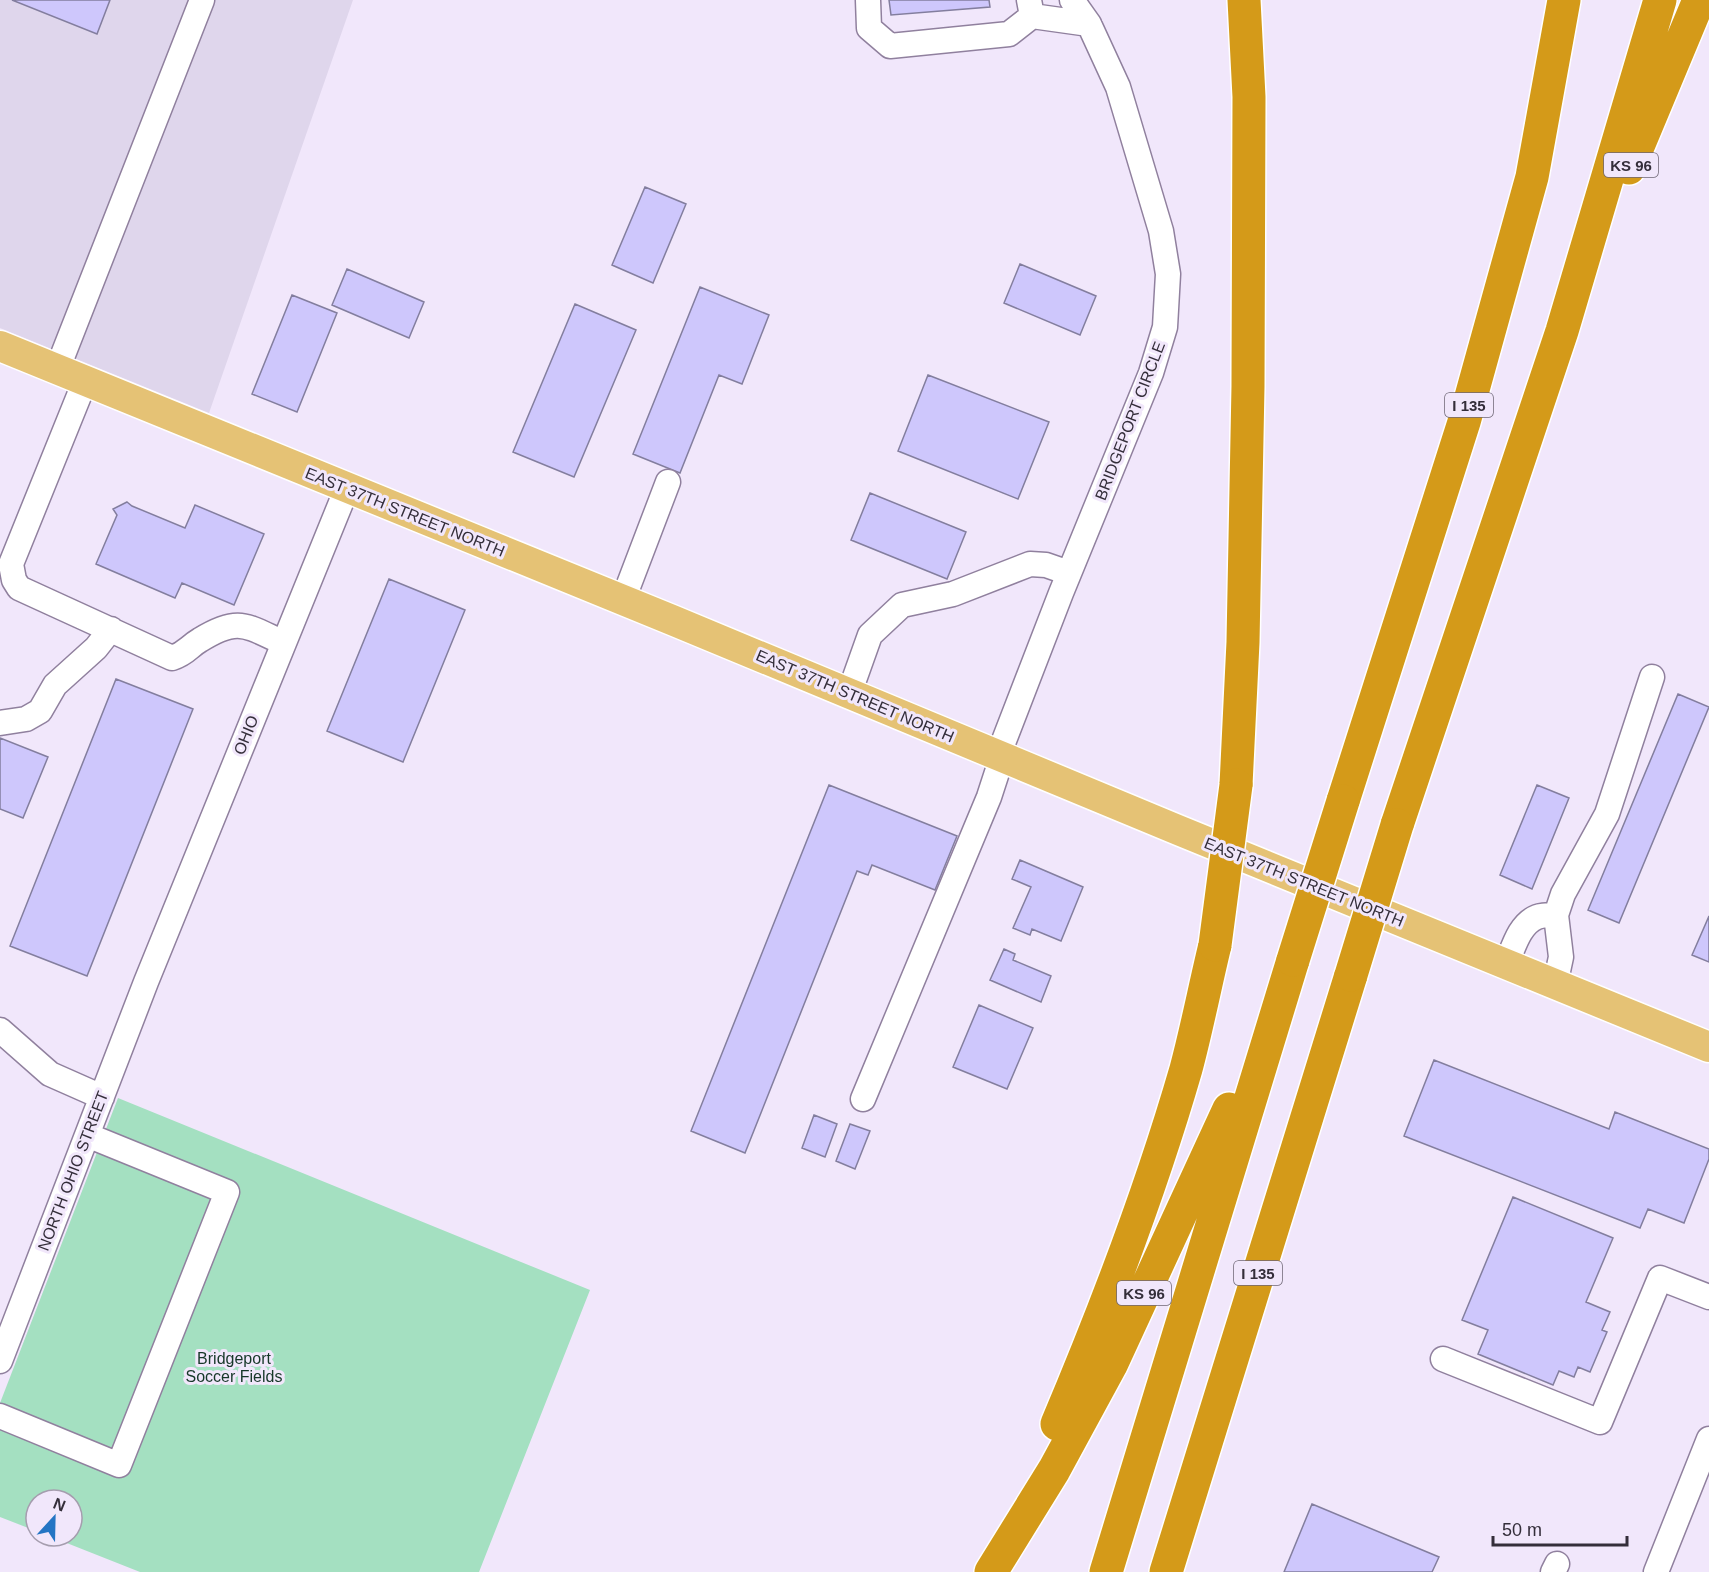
<svg xmlns="http://www.w3.org/2000/svg" width="1709" height="1572" font-family="Arial,sans-serif">
<rect width="100%" height="100%" fill="#f1e7fb"/>
<path fill="#dfd6ec" d="M0,0H353L209,413L0,328Z"/>
<path fill="#a4e0c1" d="M118,1098L590,1290L479,1572H140L49,1536H72V1500H36V1531L0,1517V1403Z"/>
<path fill="#cec7fc" stroke="#837e9e" stroke-width="1.5" d="M12,0H110L97,34Z
M889,0H989L990,7L891,15Z
M645,187L686,204L653,283L612,265Z
M1020,264L1096,296L1080,335L1004,303Z
M347,269L424,302L409,338L332,305Z
M700,287L769,315L742,384L719,375L680,473L633,454Z
M292,295L337,313L297,412L252,394Z
M575,304L636,330L574,477L513,452Z
M928,375L1049,422L1018,499L898,451Z
M870,493L966,532L947,579L851,540Z
M127,502L132,506L185,528L195,505L264,534L234,605L182,583L175,598L96,564L117,515L113,509Z
M389,579L465,610L403,762L327,731Z
M116,679L193,709L87,976L10,946Z
M1678,694L1709,707L1619,923L1588,910Z
M0,738L48,757L23,818L0,809Z
M829,785L957,836L935,890L872,865L868,875L857,871L745,1153L691,1131Z
M1537,785L1569,798L1532,889L1500,875Z
M1020,860L1083,887L1061,941L1032,929L1030,935L1013,928L1031,887L1012,879Z
M1709,916V962L1692,955Z
M1004,949L1015,954L1013,960L1051,976L1041,1002L990,980Z
M979,1005L1033,1028L1007,1089L953,1067Z
M1434,1060L1609,1129L1615,1112L1709,1149V1159L1684,1223L1648,1209L1640,1228L1404,1136Z
M814,1115L837,1124L825,1157L802,1148Z
M850,1124L870,1131L855,1169L836,1161Z
M1513,1197L1613,1238L1586,1302L1610,1312L1602,1330L1607,1332L1590,1372L1578,1367L1574,1377L1559,1371L1553,1385L1478,1354L1488,1330L1462,1320Z
M1312,1504L1439,1557L1432,1572H1284Z"/>
<g fill="none" stroke-linecap="round" stroke-linejoin="round">
<defs>
<path id="minor" d="M868,0L869,28L890,46L1009,34L1032,16L1029,0
M1032,16L1089,24
M57,370L202,0
M85,381L11,564L14,580L19,588L172,658C187,653 188,647 200,640C239,616 246,626 284,643
M623,600L668,482
M849,694L870,635L902,605L953,594L1030,564L1046,565L1069,573
M0,723L26,719L40,711L55,685L96,648L111,629
M998,756L1061,593L1151,373L1165,327L1168,274L1161,231L1118,87L1089,24L1072,0
M1506,965C1513,949 1519,924 1537,917C1542,915 1550,915 1556,915
M1555,985L1561,957L1556,915L1563,894L1607,814L1652,677
M0,1030L50,1074L102,1097
M863,1099L989,797L1002,757
M1443,1359L1600,1422L1660,1278L1709,1297
M0,1361L146,982L347,488
M0,1416L119,1465L227,1192L87,1135
M1553,1572L1557,1564
M1656,1572L1709,1439"/>
<path id="major" d="M0,346L672,620L1178,830L1709,1047"/>
<path id="highway" d="M1629,168L1699,0
M1236,785L1243,642L1248,386L1249,97L1244,0
M1343,801L1464,422L1532,177L1564,0
M1397,825L1562,331L1660,0
M1057,1424C1106,1308 1151,1190 1186,1069C1197,1028 1205,986 1215,945
M991,1572L1054,1470L1111,1365L1229,1109
M1106,1572L1293,960
M1166,1572L1351,975"/>
</defs>
<use href="#minor" stroke="#90809e" stroke-width="27"/>
<use href="#major" stroke="#fff" stroke-width="33"/>
<use href="#highway" stroke="#fff" stroke-width="36"/>
<use href="#minor" stroke="#fff" stroke-width="24"/>
<use href="#major" stroke="#e5c275" stroke-width="30"/>
<use href="#highway" stroke="#d49a19" stroke-width="33"/>
<defs>
<path id="highway-bridge" d="M1215,945L1236,785
M1293,960L1343,801
M1351,975L1397,825"/>
</defs>
<use href="#highway-bridge" stroke="#fff" stroke-width="36" stroke-linecap="butt"/>
<use href="#highway-bridge" stroke="#d49a19" stroke-width="33"/>
</g>
<g text-anchor="middle" dominant-baseline="central" stroke-width="6" stroke-linejoin="round" paint-order="stroke">
<g fill="#f1e7fb" stroke="#6d6674" stroke-width="1.5">
<rect x="1604" y="153" width="54" height="24" rx="4.5"/>
<rect x="1445" y="393" width="48" height="24" rx="4.5"/>
<rect x="1234" y="1261" width="48" height="24" rx="4.5"/>
<rect x="1117" y="1281" width="54" height="24" rx="4.5"/>
</g>
<g font-size="15" font-weight="bold" fill="#342e3a">
<text x="1631" y="165">KS 96</text>
<text x="1469" y="405">I 135</text>
<text x="1258" y="1273">I 135</text>
<text x="1144" y="1293">KS 96</text>
</g>
<g font-size="16" fill="#342e3a" stroke="#f1e7fb">
<text transform="translate(1130 421) rotate(-69)">BRIDGEPORT CIRCLE</text>
<text transform="translate(405 512) rotate(22)">EAST 37TH STREET NORTH</text>
<text transform="translate(855 696) rotate(23)">EAST 37TH STREET NORTH</text>
<text transform="translate(246 735) rotate(-68)">OHIO</text>
<text transform="translate(1304 882) rotate(22)">EAST 37TH STREET NORTH</text>
<text transform="translate(73 1171) rotate(-69)">NORTH OHIO STREET</text>
</g>
<g font-size="16" fill="#163728" stroke="#f1e7fb">
<text x="234" y="1358">Bridgeport<tspan x="234" dy="18">Soccer Fields</tspan></text>
</g>
</g>
<g transform="translate(54 1518) rotate(22)"><circle r="28" fill="#f1e7fb" stroke="#a59dae" stroke-width="1.5"/>
<path d="M0-4.5L10 22L0 15L-10 22Z" fill="#2475c4"/>
<text y="-9" font-size="16" font-weight="bold" text-anchor="middle" fill="#342e3a">N</text>
</g>
<path d="M1493 1536v9h134v-9" fill="none" stroke="#342e3a" stroke-width="3"/>
<text x="1502" y="1536" font-size="18" fill="#342e3a" stroke="#f1e7fb" stroke-width="4.5" paint-order="stroke">50 m</text>
</svg>
